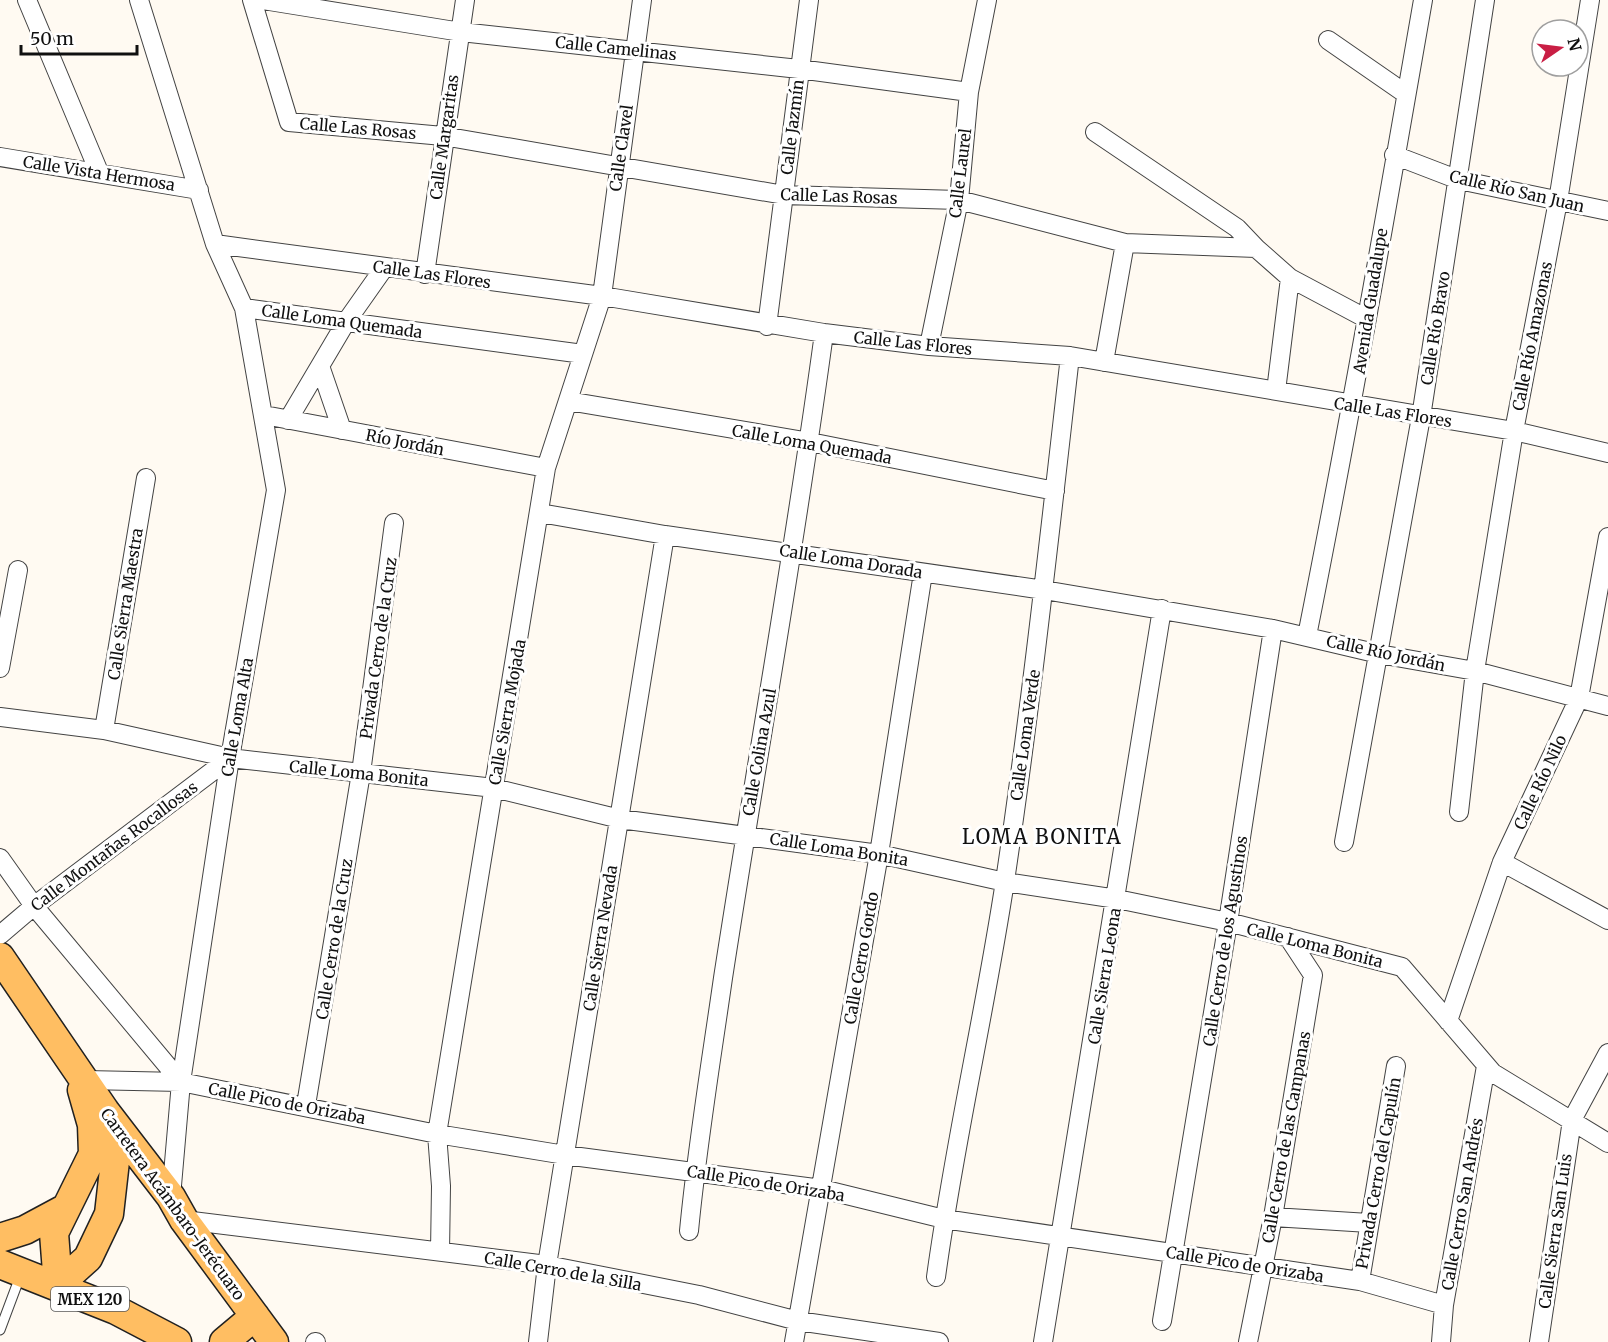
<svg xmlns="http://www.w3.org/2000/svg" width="1608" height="1342" font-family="Merriweather,serif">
<rect width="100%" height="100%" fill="#fffaf2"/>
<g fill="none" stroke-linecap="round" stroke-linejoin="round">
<defs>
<path id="lane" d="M0,1330L21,1274"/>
<path id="street" d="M27,0L99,172
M139,0L215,244L244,308L276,490L230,758L181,1082L171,1197
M252,0L289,122L443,136L784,195L959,200L1125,243L1256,248L1290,278L1367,319
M263,0L461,32L799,69L969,92
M1328,40L1406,94
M1095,132L1237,228L1256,248
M1394,155L1459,180L1608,211
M0,157L199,190
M215,244L602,296L824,333L929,346L1070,356L1514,431L1608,453
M425,274L465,0
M244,308L583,354
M767,326L809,0
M929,346L959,200L969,92L987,0
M1104,362L1125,243
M320,366L342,430
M1276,391L1290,278
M568,401L810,442L1055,491
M264,415L546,468
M288,420L346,322L384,268
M540,513L665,535L1044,590L1273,629L1379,654L1475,671L1608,706
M1307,636C1349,425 1386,213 1423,0
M0,668L18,570
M0,717L104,730L230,758L494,788L620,819L879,854L1005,882L1117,899L1228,922L1402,967L1493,1073L1608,1143
M104,730L146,478
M1459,812L1475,671L1514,431L1558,201L1590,0
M1344,842L1421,417L1485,0
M0,858L34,906L181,1082
M1502,862L1608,920
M0,935L34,906L230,758
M1448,1021L1502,862L1579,698L1608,537
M86,1080L181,1082L437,1134L565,1155L822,1189L944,1219L1360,1281L1444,1305
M306,1105L361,773L394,523
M1273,1217L1369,1223
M184,1220L547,1265L699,1295L798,1321L939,1342
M689,1231C697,1146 711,1062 723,978C756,763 795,549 824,333
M440,1252L441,1186L437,1134L546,468L602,296L642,0
M936,1277C954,1144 985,1013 1005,881C1031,706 1050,531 1070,356
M1360,1281L1396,1066
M1162,1321L1228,922L1273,629
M315,1342H316
M538,1342L547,1265L665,535
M794,1342L879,854L923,573
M1043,1342L1162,609
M1248,1342L1273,1217L1313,975L1288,937
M1441,1342L1444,1305L1486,1066
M1539,1342L1572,1120L1608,1053"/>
<path id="primary" d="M0,957L105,1111L171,1197L184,1220L274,1342
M0,1238L25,1230L66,1208
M0,1264L116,1310L177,1342
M58,1285L54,1233L93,1154L92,1125L82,1090
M58,1285L88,1258L109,1214L115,1161L106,1118
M224,1342L255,1316"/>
</defs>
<use href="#lane" stroke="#434343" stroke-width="11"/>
<use href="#street" stroke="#434343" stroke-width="20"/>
<use href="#primary" stroke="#212121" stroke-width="31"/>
<use href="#lane" stroke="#fff" stroke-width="9"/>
<use href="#street" stroke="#fff" stroke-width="18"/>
<use href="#primary" stroke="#ffbe62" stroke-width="28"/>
</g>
<g text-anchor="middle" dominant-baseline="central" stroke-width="6" stroke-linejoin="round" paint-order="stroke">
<rect fill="#fff" stroke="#585858" stroke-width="1.5" x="51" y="1287" width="78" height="24" rx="4.5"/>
<g font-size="15" font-weight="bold" fill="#101010">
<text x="90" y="1299">MEX 120</text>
</g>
<g font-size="16" fill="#101010" stroke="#fff">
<text transform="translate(616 48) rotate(6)">Calle Camelinas</text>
<text transform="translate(792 127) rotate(-83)">Calle Jazmín</text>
<text transform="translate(358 128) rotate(5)">Calle Las Rosas</text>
<text transform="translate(444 137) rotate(-82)">Calle Margaritas</text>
<text transform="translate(621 148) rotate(-82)">Calle Clavel</text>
<text transform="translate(99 173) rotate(9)">Calle Vista Hermosa</text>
<text transform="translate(960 173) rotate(-83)">Calle Laurel</text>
<text transform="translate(1517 191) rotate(13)">Calle Río San Juan</text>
<text transform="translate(839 196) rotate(2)">Calle Las Rosas</text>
<text transform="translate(432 274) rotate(8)">Calle Las Flores</text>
<text transform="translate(1370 301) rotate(-81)">Avenida Guadalupe</text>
<text transform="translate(342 321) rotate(8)">Calle Loma Quemada</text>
<text transform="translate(1435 328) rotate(-81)">Calle Río Bravo</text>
<text transform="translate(1532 336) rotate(-79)">Calle Río Amazonas</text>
<text transform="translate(913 343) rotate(6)">Calle Las Flores</text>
<text transform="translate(1393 412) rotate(9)">Calle Las Flores</text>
<text transform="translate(405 442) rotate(11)">Río Jordán</text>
<text transform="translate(812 444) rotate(10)">Calle Loma Quemada</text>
<text transform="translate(851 561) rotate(9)">Calle Loma Dorada</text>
<text transform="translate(125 604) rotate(-81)">Calle Sierra Maestra</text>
<text transform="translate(378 648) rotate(-82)">Privada Cerro de la Cruz</text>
<text transform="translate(1386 653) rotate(12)">Calle Río Jordán</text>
<text transform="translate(507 712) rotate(-80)">Calle Sierra Mojada</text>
<text transform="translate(237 717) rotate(-80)">Calle Loma Alta</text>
<text transform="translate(1025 735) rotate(-82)">Calle Loma Verde</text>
<text transform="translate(759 752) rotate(-80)">Calle Colina Azul</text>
<text transform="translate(359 773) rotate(6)">Calle Loma Bonita</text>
<text transform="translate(1540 782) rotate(-65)">Calle Río Nilo</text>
<text transform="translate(114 846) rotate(-37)">Calle Montañas Rocallosas</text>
<text transform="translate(839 849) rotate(9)">Calle Loma Bonita</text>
<text transform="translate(600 938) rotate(-81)">Calle Sierra Nevada</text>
<text transform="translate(334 939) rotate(-81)">Calle Cerro de la Cruz</text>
<text transform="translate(1225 941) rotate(-81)">Calle Cerro de los Agustinos</text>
<text transform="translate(1315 945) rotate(14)">Calle Loma Bonita</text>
<text transform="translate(861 958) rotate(-80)">Calle Cerro Gordo</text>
<text transform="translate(1104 976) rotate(-81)">Calle Sierra Leona</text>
<text transform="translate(287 1103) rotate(11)">Calle Pico de Orizaba</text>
<text transform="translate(1286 1137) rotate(-80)">Calle Cerro de las Campanas</text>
<text transform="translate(1378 1173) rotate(-80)">Privada Cerro del Capulín</text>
<text transform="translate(766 1183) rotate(9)">Calle Pico de Orizaba</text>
<text transform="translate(173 1204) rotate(54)">Carretera Acámbaro-Jerécuaro</text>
<text transform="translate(1462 1204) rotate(-80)">Calle Cerro San Andrés</text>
<text transform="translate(1555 1231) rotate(-82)">Calle Sierra San Luis</text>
<text transform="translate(1245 1264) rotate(9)">Calle Pico de Orizaba</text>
<text transform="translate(563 1271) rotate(10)">Calle Cerro de la Silla</text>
</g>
<g font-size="20" letter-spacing="1.5" fill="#101010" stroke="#fff">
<text x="1042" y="836">LOMA BONITA</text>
</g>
</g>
<g transform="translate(1560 48) rotate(76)"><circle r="28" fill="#ffffff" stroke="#9f9f9f" stroke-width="1.5"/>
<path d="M0-4.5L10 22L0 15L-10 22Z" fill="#c91e44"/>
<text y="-9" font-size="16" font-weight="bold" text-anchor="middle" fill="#101010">N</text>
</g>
<path d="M21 45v9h116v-9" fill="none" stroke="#101010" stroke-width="3"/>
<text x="30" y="45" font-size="18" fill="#101010" stroke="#ffffff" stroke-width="4.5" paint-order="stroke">50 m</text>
</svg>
